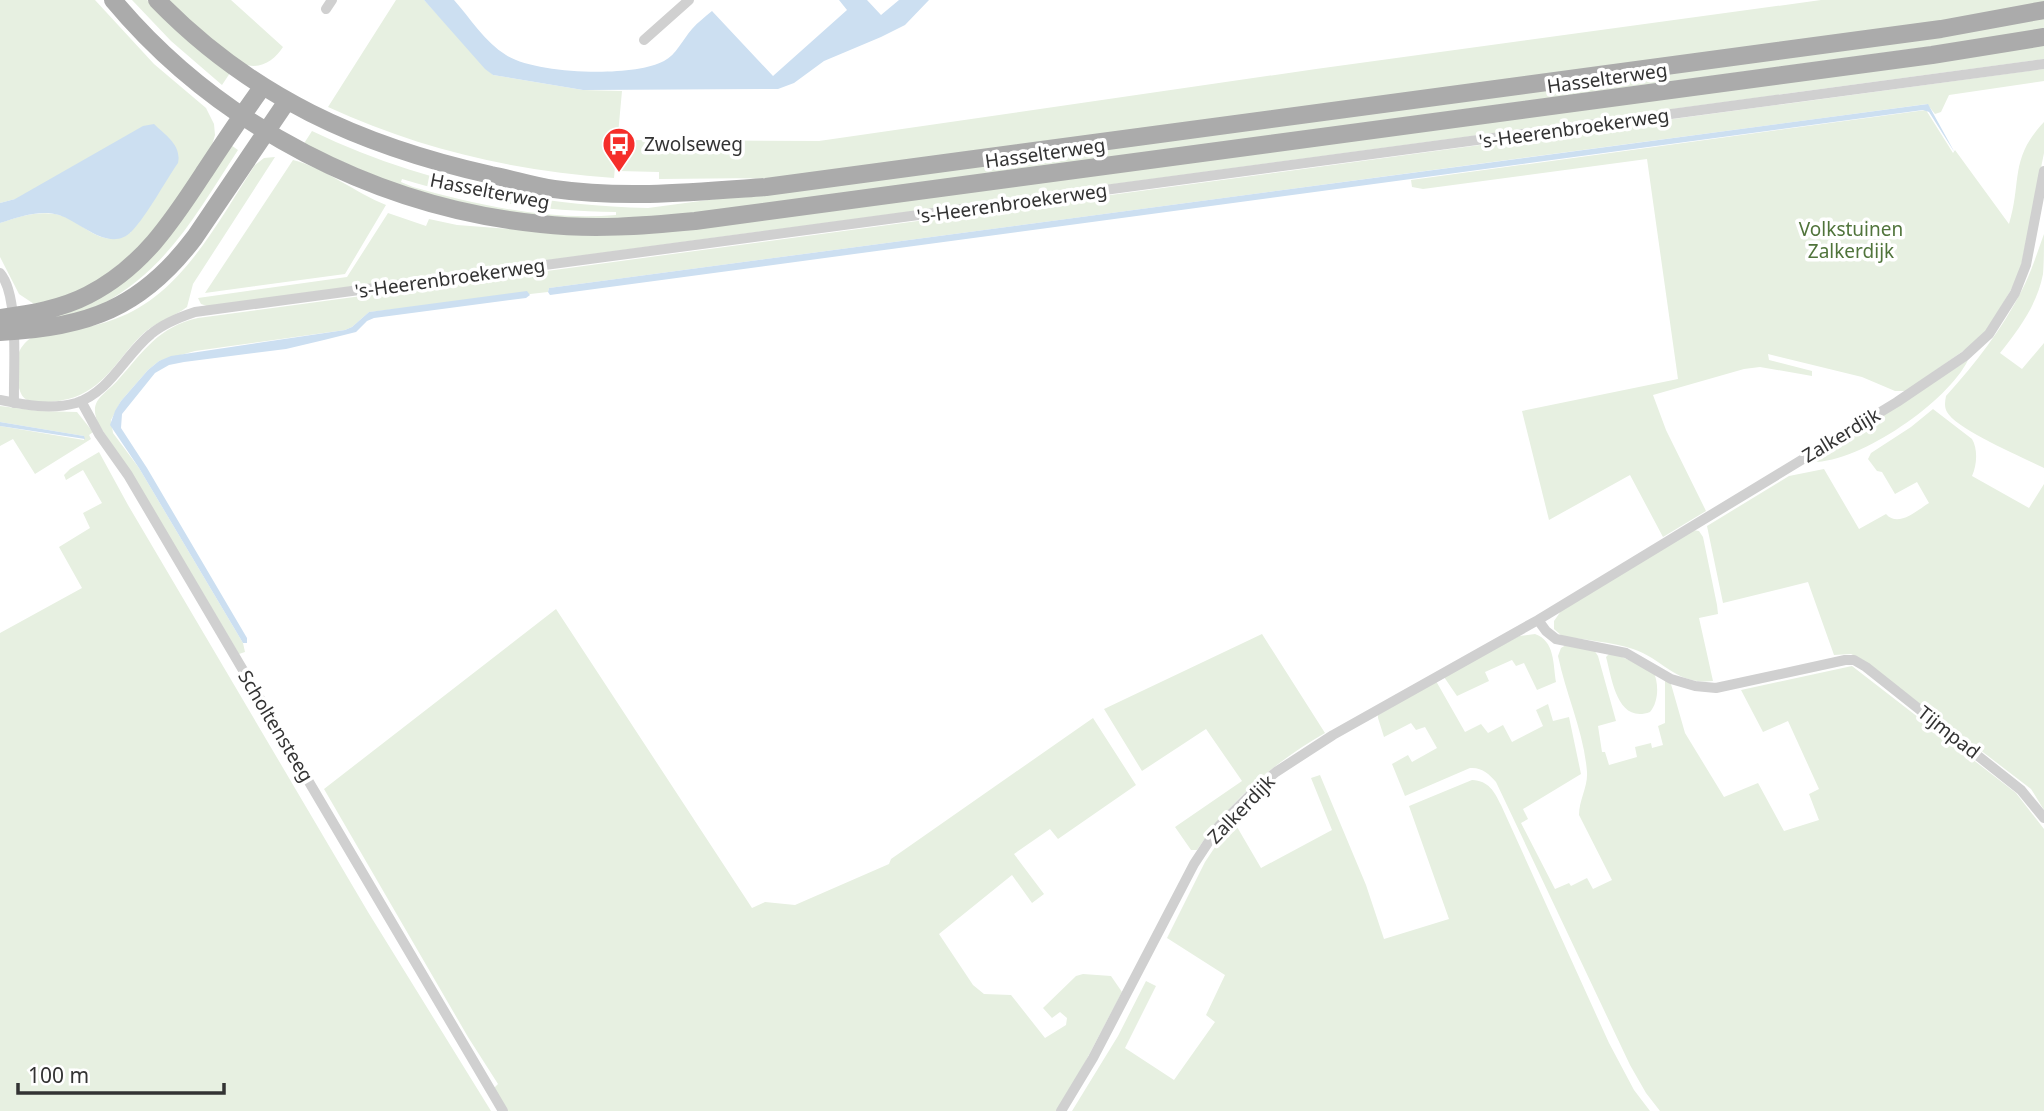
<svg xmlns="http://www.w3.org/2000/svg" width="2044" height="1111" font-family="'Noto Sans',sans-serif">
<rect width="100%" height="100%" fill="#fff"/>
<path fill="#e7f0e1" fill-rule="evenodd" d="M0,0H95L154,64L206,108L214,124L215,135L212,145L156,236L80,294L34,304L19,294L0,257V223C17,217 37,211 55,214C85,219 97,252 131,232L15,199L0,203Z
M132,0H147L230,73L222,85L171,41Z
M167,0H231L283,47C275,59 263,69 247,65C226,58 185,16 167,0Z
M396,0H424L493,75L583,90L622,91L614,178C514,171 419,149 328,107Z
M1821,0H2044V3L1978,16L774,178L659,179V172L618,171L622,140L819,141L1316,69Z
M2044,18V29L2015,35L681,215L596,220L507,213L406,189L303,145L312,131C417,182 532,205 648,208L1932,37ZM402,179C473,201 542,211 616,212V215C548,221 478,205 413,187L401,182Z
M2044,44V59L2022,62L207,306L201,304L198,298L347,277L388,213L426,226L429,219L457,225L580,234Z
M2044,69V81L1949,95L1941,112L1935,114L1927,104L549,288L548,292L369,312L352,327L345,330L195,351L159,361L148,370L121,401L111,420L113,433L139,468L243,643L245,652L239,654L137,482L99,425C87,400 104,396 118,380C144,351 158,327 198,318Z
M1926,110L1953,153L1955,150L2009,224C2022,182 2009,159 2044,122V153L2019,276L1988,329L1973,344L1906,391H1895L1862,377L1768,354L1769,360L1812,371V376L1760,367L1744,369L1653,395L1666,430L1706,511L1663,537L1630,475L1549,520L1522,411L1678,379L1647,159L1423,189L1412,187L1411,180Z
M228,143L238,150C198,211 168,269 101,305C86,313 67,317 50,323L48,313L107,288Z
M275,157L193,284L187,307C174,317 158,321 145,332C121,353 108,385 75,397C63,401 40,405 27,400C15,394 17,366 18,355C20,348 25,342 31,338C59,332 89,329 115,319C182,295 218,221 255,165L264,158Z
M293,160C323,167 356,193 386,205L345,274L205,293Z
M2044,234C2044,247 2044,262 2043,274C2037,305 2019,329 2000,353L2022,369L2044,343V468C2024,458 1956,429 1947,412C1944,407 1945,401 1946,396C1976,363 2002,329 2022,290C2031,273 2037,253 2044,234Z
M1968,360C1948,402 1856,466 1808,462Z
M0,406L40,411L77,412L93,432L89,435L91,439L35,474L13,439L0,446V426L84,440V436L0,422Z
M1933,409L1972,439C1978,449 1977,465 1972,476L2029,508L2044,484V810L2031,789L1863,660L1851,654L1834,655L1808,582L1723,603L1707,526L1789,476L1824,469L1859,529L1886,514C1898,528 1916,511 1929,503L1917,482L1895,494L1882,472L1877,471L1868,459L1871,453L1911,427Z
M99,452L128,505L368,912L491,1111H0V633L82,588L59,547L90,528L83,513L102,503L83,470L66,480L64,475L70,469Z
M1693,530L1699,531L1703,537L1717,605L1718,614L1699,618L1713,681C1675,685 1665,660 1633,649C1611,642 1585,640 1562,636L1554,629V621L1561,611Z
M556,609L752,908L765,902L795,905L889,864L891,859L1093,718L1136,785L1058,839L1050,829L1014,854L1044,894L1032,903L1012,875L939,934L973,985L984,994L1011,995L1045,1038L1066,1025L1067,1018L1060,1012L1052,1018L1043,1008L1076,976L1083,974L1111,976L1122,992L1081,1070L1056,1111H508L494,1088L498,1084L468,1037L324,789Z
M1262,634L1325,733C1274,762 1230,801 1197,850H1191L1175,827L1242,781L1206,729L1142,771L1104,709Z
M1535,634C1555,641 1553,664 1556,682L1537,690L1524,663L1516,666L1512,660L1485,672L1489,681L1457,696L1444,677L1519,636Z
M1566,645L1594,650L1598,656L1616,721L1598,726L1602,752H1605L1609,765L1637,757L1635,747L1651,743L1652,748L1663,745L1658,726L1665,723V680L1671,684L1685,733L1724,797L1758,783L1784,831L1819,820L1809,794L1819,789L1788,721L1763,732L1741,690L1852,666L2016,793L2044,829V1111H1660L1646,1093L1630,1065L1496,782C1489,774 1482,767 1470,768L1405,796L1392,764L1408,755L1412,762L1437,748L1425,727L1416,730L1411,723L1384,737L1378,718V715L1436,681L1465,732L1481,724L1488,733L1503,725L1512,742L1543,726L1536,710L1548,704L1553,721L1569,717L1581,774L1523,809L1528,819L1521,823L1555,889L1569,883L1571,886L1587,878L1593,889L1612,880L1579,815C1579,800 1588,787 1587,772C1584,732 1566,695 1558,656L1561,648Z
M1611,652L1653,671C1659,682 1659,702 1650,712C1617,724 1612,679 1606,657Z
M1320,775L1366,885L1384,939L1449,919L1409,806L1472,780C1489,781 1494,791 1501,805L1609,1043L1634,1090L1650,1111H1072L1118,1036L1146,981L1156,986L1125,1048L1174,1080L1215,1022L1206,1015L1225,975L1167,938L1205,862L1233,820L1261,868L1332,830L1311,778Z"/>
<path fill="#ccdff1" d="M424,0H454C470,18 485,42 506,55C535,74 632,78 664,61C676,55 683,39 692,29C698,22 705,17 712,11L773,76L847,10L839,0H867L881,15L899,0H929L905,25L881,37L824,61L794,83L778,89L583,90L493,75L485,69Z
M1928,104L1955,153L1929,112L1923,110L550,295L548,292L549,288Z
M154,124C165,135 182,145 178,163C164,183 148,214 132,231C110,254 81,222 59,215C41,209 17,217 0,223V203L15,199L143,126Z
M527,291L530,295L526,298L374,318L367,321L356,332L324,340L286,349L184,362L169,365L155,373L122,414L121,428L147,468L247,638V643H243L139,468L110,425L115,411L121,401L148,370L159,361L171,356L345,330L352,327L369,312Z
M0,422L84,436L85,439L0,426Z"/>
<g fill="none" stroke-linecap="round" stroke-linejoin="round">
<path stroke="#d0d0d0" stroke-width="10" d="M326,9L332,0
M644,40L689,0
M0,273C20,296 13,371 14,403
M0,400C25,405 51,410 76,403C110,392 125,355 151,334C164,323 180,317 195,312L2044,64
M81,401L99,434L128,475L503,1111
M1538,620L1546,631L1556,639L1626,653L1671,679L1695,686L1716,688L1845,660H1854L1866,667L2021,790L2044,818
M1061,1111L1093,1058L1194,864L1219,826L1257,788L1276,772L1333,735L1538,620L1897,402L1965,356L1989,334L2015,293L2026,265L2044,171"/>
<path stroke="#ababab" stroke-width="18" d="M113,0C218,126 378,208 541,224C592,230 643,226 695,221L1932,55L2044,37
M157,0C251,97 361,146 491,175C512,179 533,186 554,189C624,199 696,192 766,187L1941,29L2044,10
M0,318C30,314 61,309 88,295C143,267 173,220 205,171C224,142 243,114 263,86
M0,332C87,328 142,308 195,237L287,101"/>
</g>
<defs>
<symbol id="bus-pin" viewBox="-11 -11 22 30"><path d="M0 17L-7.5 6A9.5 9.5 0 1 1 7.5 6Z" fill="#f52e2a" stroke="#fff"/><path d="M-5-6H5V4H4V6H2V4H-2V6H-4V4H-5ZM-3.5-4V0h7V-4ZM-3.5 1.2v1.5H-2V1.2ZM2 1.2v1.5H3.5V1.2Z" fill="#fff"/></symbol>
</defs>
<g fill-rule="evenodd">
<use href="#bus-pin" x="600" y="125" width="38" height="52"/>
</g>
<g text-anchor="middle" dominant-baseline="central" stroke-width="7" stroke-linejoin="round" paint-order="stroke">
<g font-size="19" fill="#333" stroke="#fff">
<text transform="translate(1607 78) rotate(-8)">Hasselterweg</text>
<text transform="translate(1574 128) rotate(-8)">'s-Heerenbroekerweg</text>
<text transform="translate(1045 153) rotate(-8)">Hasselterweg</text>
<text transform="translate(490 191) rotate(11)">Hasselterweg</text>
<text transform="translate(1012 203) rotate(-8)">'s-Heerenbroekerweg</text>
<text transform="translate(450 278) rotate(-8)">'s-Heerenbroekerweg</text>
<text transform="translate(1841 435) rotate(-31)">Zalkerdijk</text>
<text transform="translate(276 726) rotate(59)">Scholtensteeg</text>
<text transform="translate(1949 732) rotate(38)">Tijmpad</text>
<text transform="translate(1241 809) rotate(-46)">Zalkerdijk</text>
</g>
<g font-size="19" fill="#333" stroke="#fff" text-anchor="start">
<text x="644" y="144">Zwolseweg</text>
</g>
<g font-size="19" fill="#50743b" stroke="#fff">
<text x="1851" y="229">Volkstuinen<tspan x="1851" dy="22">Zalkerdijk</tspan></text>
</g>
</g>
<path d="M18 1083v10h206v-10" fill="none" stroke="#333333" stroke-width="3.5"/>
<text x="28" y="1083" font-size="21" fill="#333333" stroke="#ffffff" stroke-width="5" paint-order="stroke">100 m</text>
</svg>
